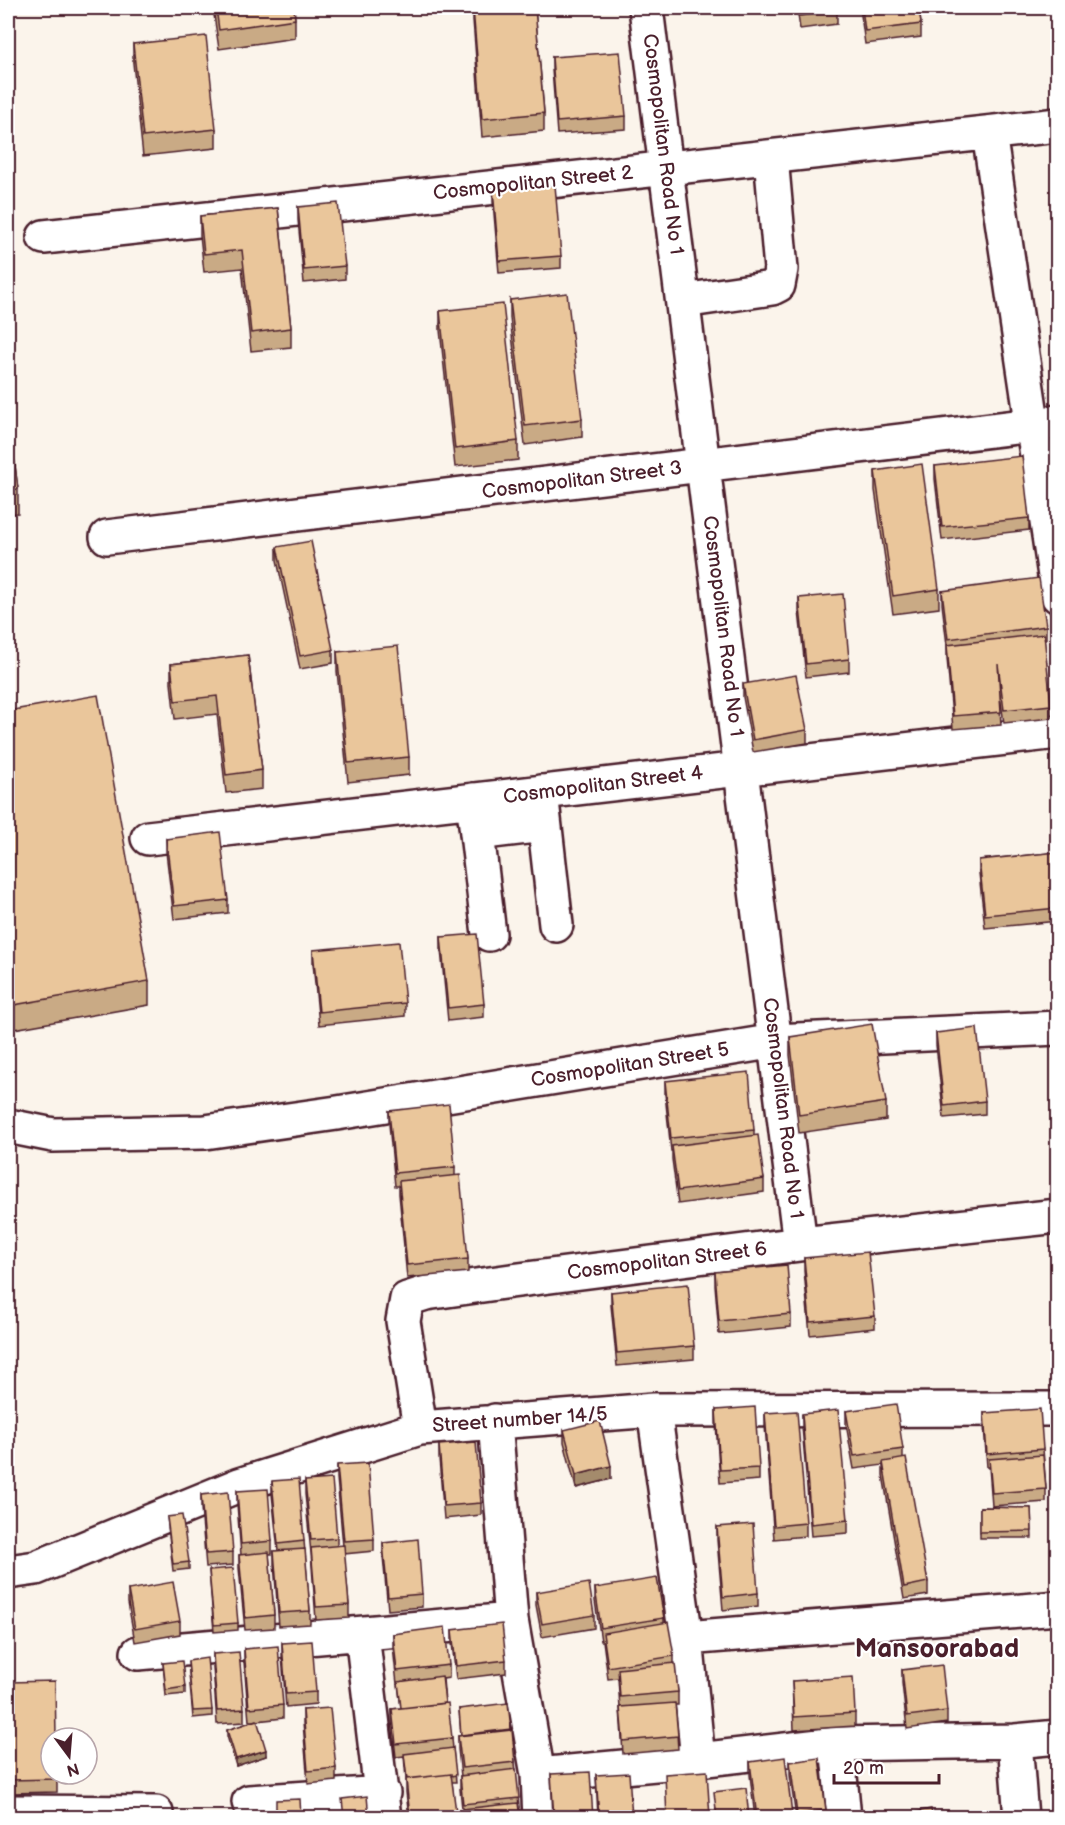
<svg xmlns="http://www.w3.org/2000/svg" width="1065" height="1825" font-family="'Balsamiq Sans',sans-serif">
<rect width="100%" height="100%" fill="#fbf4eb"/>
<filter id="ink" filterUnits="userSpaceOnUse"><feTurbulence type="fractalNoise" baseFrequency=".0167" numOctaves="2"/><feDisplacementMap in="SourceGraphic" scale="12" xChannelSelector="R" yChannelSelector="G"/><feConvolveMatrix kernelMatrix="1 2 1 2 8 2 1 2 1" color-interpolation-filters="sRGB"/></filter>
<g filter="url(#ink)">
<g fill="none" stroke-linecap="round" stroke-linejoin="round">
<defs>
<path id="minor" d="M646,8L800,1244
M989,133L1058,596
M44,237L1058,125
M683,301L772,288L778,285L781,269L771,157
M107,537L1058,422
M541,792L556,925
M473,800L489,934
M477,833L544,825
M148,838L1058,732
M8,1126L53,1135L205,1132L337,1113L775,1041L1058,1028
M654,1410L686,1638L698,1760
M495,1421L511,1620L538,1775L540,1818
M420,1428L403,1321L407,1299L426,1293L511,1281L800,1244L1058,1216
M8,1572L36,1568L239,1485L420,1428L654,1410L1058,1409
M362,1634L384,1818
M686,1638L1058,1608
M138,1653L511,1620
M1015,1741L1021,1818
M837,1744L844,1818
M538,1775L698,1760L837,1744L1015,1741L1058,1737
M249,1802L383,1793
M8,1812L156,1813"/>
</defs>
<use href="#minor" stroke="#4a1f2b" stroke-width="38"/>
<use href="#minor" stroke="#fff" stroke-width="33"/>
</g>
<path fill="#c9aa85" stroke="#4a1f2b" stroke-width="1.5" d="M213,8H294L295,19V38L219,49Z
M473,8H535L544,113V131L482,137L473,20Z
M797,8H837V24L800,29Z
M860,8H919L921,24V37L865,44Z
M133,44L216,129V148L143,156L133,63Z
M552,57L626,116V129L557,134L552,70Z
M493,189L561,256V268L499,273L493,202Z
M298,207L345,266V279L304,283L298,220Z
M278,208L291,328V347L251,351L242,268L204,272L200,235V216Z
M510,300L582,419V437L525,445L510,318Z
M440,311L518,441V460L455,467L440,330Z
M8,411L18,489V513L8,514Z
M935,466L1029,518V530L942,540L935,479Z
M875,471L939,589V608L893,614L875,490Z
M277,547L333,650V663L300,669L277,560Z
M942,591L1046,626V639H1044L1051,705V718L1004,723L999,689L1001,725L953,729L947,658V645L942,604Z
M799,598L849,659V672L806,677L799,611Z
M337,652L409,757V775L348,782L337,671Z
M248,655L262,770V789L226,793L217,714L175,719L171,683V664Z
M743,684L807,730V743L753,752L743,697Z
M8,711L149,981V1005L8,1030Z
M166,839L228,900V913L174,919L166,852Z
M1058,852V921L985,928L979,873V860Z
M441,937L484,1004V1017L448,1021L441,950Z
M313,950L405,1003V1016L319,1025L313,963Z
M936,1033L985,1101V1114L944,1118L936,1045Z
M790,1037L886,1102V1120L799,1133L790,1055Z
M665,1081L754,1130V1135L764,1179V1192L678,1204L672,1159V1151H671L665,1094Z
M389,1111L455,1167V1176L468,1259V1272L407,1278L399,1194V1186H395L389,1124Z
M804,1258L875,1316V1328L810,1335L804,1271Z
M715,1272L791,1314V1327L719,1334L715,1285Z
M611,1292L694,1346V1359L617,1366L611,1305Z
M716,1410L759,1468V1480L720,1483L716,1423Z
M846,1411L903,1449V1459L928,1582V1595L904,1599L883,1475V1465L854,1469L846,1424Z
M765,1413L806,1523V1536L774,1539L765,1426Z
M984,1413L1043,1449L1046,1489V1502L992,1506L989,1467H987L984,1426Z
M802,1414L848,1520V1533L811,1536L802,1426Z
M564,1430L611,1479L576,1488L564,1442Z
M439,1445L481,1503V1515L444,1519L439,1458Z
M337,1465L374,1539V1551L344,1554L349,1605V1618L316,1620L311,1553L305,1494V1481L337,1538V1546H343L337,1478Z
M272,1481L304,1541L310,1611V1624L279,1626L274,1564V1551H278L272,1494Z
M237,1491L272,1541V1554H269L274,1615V1628L245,1630L239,1568V1555H241L237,1504Z
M201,1495L233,1552V1565L206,1567L201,1508Z
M980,1507L1031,1508L1032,1538H980Z
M167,1517L189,1562V1569L173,1571Z
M717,1527L758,1593V1606L723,1610L717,1540Z
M383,1543L422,1594V1607L388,1610L383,1556Z
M209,1570L238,1623V1630L214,1632Z
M595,1588L664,1618V1623L674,1656V1663L678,1692V1705H675L678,1749L623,1754L618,1678L608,1679L603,1641H601L595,1601Z
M128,1590L180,1621V1634L135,1642L128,1603Z
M536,1592L594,1615V1628L542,1637L536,1605Z
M452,1630L506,1660V1673L456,1679L452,1643Z
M393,1634L449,1665V1678L443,1679L445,1703L452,1738L456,1782H452L456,1818H409L406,1792V1779L404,1756L396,1757L392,1722V1709L401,1708L398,1684H397L393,1647Z
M282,1643L316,1692V1704L286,1707L282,1656Z
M244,1649L283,1705V1718L257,1721L266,1756L236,1766L227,1736V1730L256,1721H249L244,1662Z
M213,1654L244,1709V1722L217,1724L213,1667Z
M188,1661L212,1710V1716L193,1718Z
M163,1663L185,1687V1694L166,1696Z
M902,1670L947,1711V1723L907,1729L902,1683Z
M792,1681L855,1713V1726L794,1730Z
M459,1709L511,1730L515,1762L520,1818H463L460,1789V1776H461L458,1749V1736H461Z
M303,1710L336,1768V1781L308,1784L303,1723Z
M8,1720L57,1774V1792L9,1793Z
M750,1762L792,1814V1818H755L750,1775Z
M790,1762L826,1810V1818H796L790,1775Z
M551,1774L593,1818H553Z
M596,1775L632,1818H598Z"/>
<path fill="#a48b6c" stroke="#4a1f2b" stroke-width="1.5" d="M611,1466V1479L576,1488V1475Z
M266,1750V1756L236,1766V1759Z"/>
<path fill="#eac69b" stroke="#4a1f2b" stroke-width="1.5" d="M216,8H294L295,19L219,30Z
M473,8H535L544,113L482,119Z
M799,8H837V11L800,16Z
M862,8H919L921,24L865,31Z
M206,36L216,129L143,137L133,44Z
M620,52L626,116L557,122L552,57Z
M555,185L561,256L499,261L493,189Z
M338,203L345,266L304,270L298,207Z
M278,208L291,328L251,333L242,250L204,254L200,216Z
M567,293L582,419L525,426L510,300Z
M503,304L518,441L455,449L440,311Z
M8,411L18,489L8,490Z
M1022,456L1029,518L942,527L935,466Z
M922,464L939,589L893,596L875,471Z
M311,541L333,650L300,656L277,547Z
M1039,578L1046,626L948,639L942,591Z
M843,594L849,659L806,664L799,598Z
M1044,634L1051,705L1004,710L998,664L1001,712L953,716L947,645Z
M398,646L409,757L348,763L337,652Z
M248,655L262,770L226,775L217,696L175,701L171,664Z
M796,675L807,730L753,740L743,684Z
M98,695L149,981L8,1006V711Z
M220,832L228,900L174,906L166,839Z
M1058,852V908L985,915L979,860Z
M477,934L484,1004L448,1008L441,937Z
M399,942L405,1003L319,1012L313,950Z
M872,1024L886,1102L799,1115L790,1037Z
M977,1028L985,1101L944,1106L936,1033Z
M749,1072L754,1130L671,1138L665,1081Z
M449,1104L455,1167L395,1173L389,1111Z
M758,1135L764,1179L678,1191L672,1146Z
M460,1175L468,1259L407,1265L399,1181Z
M868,1252L875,1316L810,1322L804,1258Z
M787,1265L791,1314L719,1321L715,1272Z
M688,1284L694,1346L617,1353L611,1292Z
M896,1404L903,1449L854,1456L846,1411Z
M755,1407L759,1468L720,1470L716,1410Z
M1040,1409L1043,1449L987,1454L984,1413Z
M838,1410L848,1520L811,1524L802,1414Z
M797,1411L806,1523L774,1526L765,1413Z
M600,1421L611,1466L576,1475L564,1430Z
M476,1442L481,1503L444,1506L439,1445Z
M1043,1455L1046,1489L992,1493L989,1459Z
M906,1458L928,1582L904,1587L883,1462Z
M368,1463L374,1539L344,1541L337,1465Z
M299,1479L304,1541L278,1544L272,1481Z
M332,1479L337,1538L311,1540L305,1481Z
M268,1489L272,1541L241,1544L237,1491Z
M228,1492L233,1552L206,1554L201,1495Z
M980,1507L1031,1508L1032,1531L980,1532Z
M182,1515L189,1562L173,1564L167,1517Z
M753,1524L758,1593L723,1597L717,1527Z
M418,1539L422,1594L388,1597L383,1543Z
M344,1545L349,1605L316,1607L311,1548Z
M305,1549L310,1611L279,1613L274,1551Z
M269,1552L274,1615L245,1618L239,1555Z
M233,1568L238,1623L214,1625L209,1570Z
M657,1578L664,1618L601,1628L595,1588Z
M173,1582L180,1621L135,1629L128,1590Z
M589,1583L594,1615L542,1624L536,1592Z
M668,1622L674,1656L608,1667L603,1633Z
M502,1624L506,1660L456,1666L452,1630Z
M445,1627L449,1665L397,1671L393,1634Z
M312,1641L316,1692L286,1694L282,1643Z
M278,1646L283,1705L249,1708L244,1649Z
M239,1652L244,1709L217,1711L213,1654Z
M207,1658L212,1710L193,1711L188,1661Z
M182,1661L185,1687L166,1690L163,1663Z
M675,1663L678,1692L620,1697L618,1669Z
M942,1665L947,1711L907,1716L902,1670Z
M442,1676L445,1703L401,1708L398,1682Z
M853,1677L855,1713L794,1717L792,1681Z
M55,1681L56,1738H51V1774H57V1779L9,1780L8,1682Z
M448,1703L452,1738L396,1744L392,1709Z
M508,1703L511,1729L461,1735L459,1709Z
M675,1703L678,1736L623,1741L620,1707Z
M330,1708L336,1768L308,1771L303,1710Z
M257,1720L266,1750L236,1759L227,1730Z
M512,1730L515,1762L462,1768L458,1736Z
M453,1748L456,1775L451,1776V1774L407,1779L404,1754Z
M785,1757L792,1814L757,1818L750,1762Z
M819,1758L826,1810L797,1814L790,1762Z
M516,1769L519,1798L463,1804L460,1776Z
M707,1771L710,1818H667L665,1774Z
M590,1772L593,1818H554L551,1774Z
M629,1773L632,1818H599L596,1775Z
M451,1774L456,1812L410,1817L406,1779Z
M746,1788L749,1818H717L714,1792Z
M367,1796L369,1818H344L342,1799Z
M300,1799L301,1818H276V1800Z
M518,1803L520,1818H464L463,1809Z
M931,1809L933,1818H885Z
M454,1815L455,1818H432Z"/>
</g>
<g text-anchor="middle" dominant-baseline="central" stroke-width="4.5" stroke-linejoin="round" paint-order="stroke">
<g font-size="20" fill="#4a1f2b" stroke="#fff">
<text transform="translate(663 144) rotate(83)">Cosmopolitan Road No 1</text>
<text transform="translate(533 183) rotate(-6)">Cosmopolitan Street 2</text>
<text transform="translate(582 480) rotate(-7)">Cosmopolitan Street 3</text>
<text transform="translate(723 626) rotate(83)">Cosmopolitan Road No 1</text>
<text transform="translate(603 785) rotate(-7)">Cosmopolitan Street 4</text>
<text transform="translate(630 1065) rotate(-9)">Cosmopolitan Street 5</text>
<text transform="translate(783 1108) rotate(83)">Cosmopolitan Road No 1</text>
<text transform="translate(667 1261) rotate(-7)">Cosmopolitan Street 6</text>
<text transform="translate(520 1420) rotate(-4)">Street number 14/5</text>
</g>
<g font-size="26" font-weight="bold" fill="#4a1f2b" stroke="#fff">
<text x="937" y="1649">Mansoorabad</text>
</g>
</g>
<rect width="1065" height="1825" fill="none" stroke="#fff" stroke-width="30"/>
<rect x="15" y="15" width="1035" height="1795" fill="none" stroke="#4a1f2b" stroke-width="2" filter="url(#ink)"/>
<g transform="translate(69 1756) rotate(164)"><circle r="28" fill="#ffffff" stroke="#b7a5aa" stroke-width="1.5"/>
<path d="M0-4.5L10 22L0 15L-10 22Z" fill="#4a1f2b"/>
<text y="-9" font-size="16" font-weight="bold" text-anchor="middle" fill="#4a1f2b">N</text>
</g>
<path d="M834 1774v9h105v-9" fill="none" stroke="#4a1f2b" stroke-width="3"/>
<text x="843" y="1774" font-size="18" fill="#4a1f2b" stroke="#ffffff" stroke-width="4.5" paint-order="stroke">20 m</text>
</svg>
